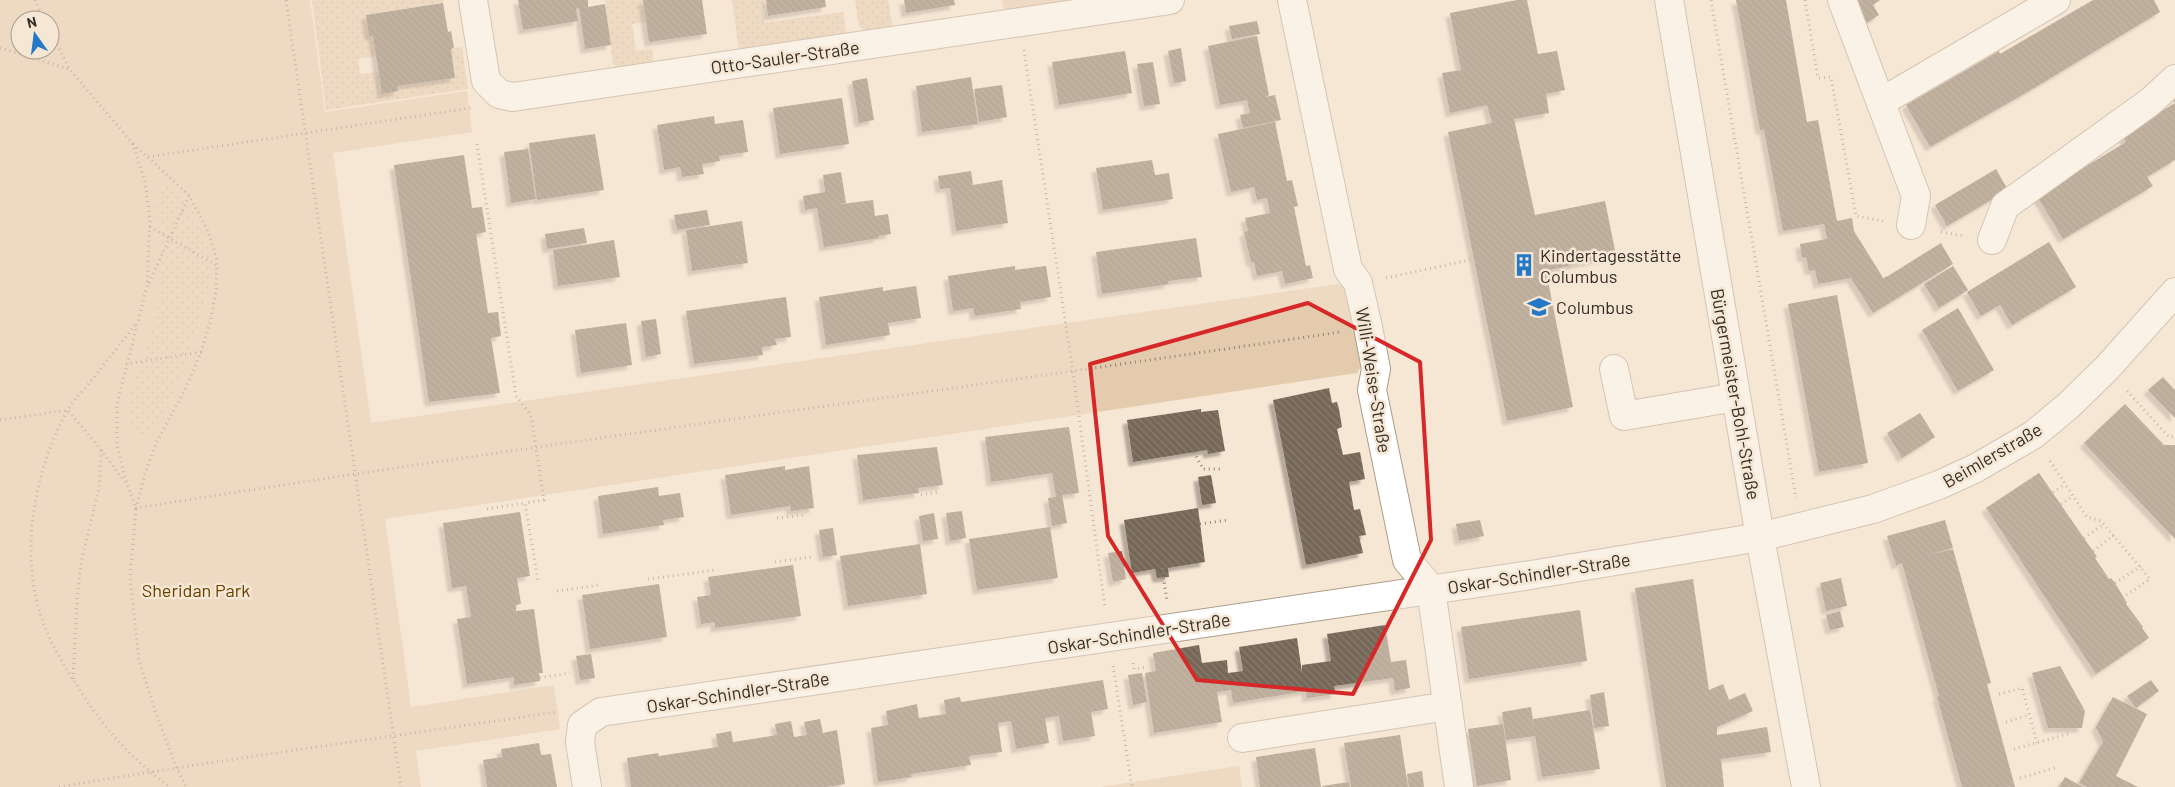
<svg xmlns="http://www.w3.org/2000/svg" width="2175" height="787" font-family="Barlow,sans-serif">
<defs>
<pattern id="garden-dots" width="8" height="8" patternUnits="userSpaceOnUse" patternTransform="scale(1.25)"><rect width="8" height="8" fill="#e5cbad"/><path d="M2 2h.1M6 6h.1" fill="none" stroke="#c5af95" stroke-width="1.8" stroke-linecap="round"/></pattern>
<pattern id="building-back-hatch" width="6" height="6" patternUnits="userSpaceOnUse" patternTransform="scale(1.25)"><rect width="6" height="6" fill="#766757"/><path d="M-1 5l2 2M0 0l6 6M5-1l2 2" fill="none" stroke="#897d71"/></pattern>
<filter id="shadow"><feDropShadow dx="-4.5" dy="4.5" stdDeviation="1" flood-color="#0004"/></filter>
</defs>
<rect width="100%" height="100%" fill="#f6e6d4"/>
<path fill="#e5cbad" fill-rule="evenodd" d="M0,0H310L325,112L467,91L472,132L333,153L371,423L1338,284L1349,288L1363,363L1357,373L385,519L411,707L554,685L560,729L416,751L421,787H0ZM20,20H50V50H20Z
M1002,0H1071L1004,10Z
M1239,766L1242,787H1100Z"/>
<path fill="url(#garden-dots)" d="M312,0H443V3L366,15L369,36H373L376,56L358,59L360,74L378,72L382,94L397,91V86L455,78L451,49L462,47L468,89L326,110Z
M605,0H643L646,22L632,24L636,51L652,49L654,62L617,68L613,63Z
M732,0H766V5L761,6L764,23L843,12L846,35L739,50Z
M855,0H888L893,28L865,32L859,26Z
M165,185C178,188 185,199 192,210C204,230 211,250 210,274C209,299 169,434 143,434C107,435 147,345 152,329C157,314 159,296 161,281C162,254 156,228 157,201L160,188Z"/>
<path fill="url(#building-back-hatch)" filter="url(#shadow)" d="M518,0H588V7L605,4L611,45L585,49L579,8L576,9L578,21L523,30Z
M643,0H702L707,34L649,42Z
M766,0H825L826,7L768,16Z
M904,0H954L955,5L906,13Z
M1517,0H1527L1538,54L1557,51L1565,90L1546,94L1549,113L1514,119L1535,215L1605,201L1616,255L1546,271L1573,407L1507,421L1448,132L1492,123L1487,105L1450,113L1442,73L1461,70L1450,13Z
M1736,0H1786L1807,122L1818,120L1837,221L1852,218L1854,231L1882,276L1883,278L1888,276L1941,243L1953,264L1873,313L1851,278L1818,284L1815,270L1809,271L1806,257L1802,258L1800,244L1827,239L1824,224L1783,231L1764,130H1760Z
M1851,0H1880L1873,5L1879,15L1867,23Z
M2093,0H2154L2160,12L2024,94L1930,147L1906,105L1999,51L2000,54Z
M443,3L448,32L451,31L454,48L451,49L455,78L397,86L398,91L382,94L373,36H369L366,15Z
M1257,21L1260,34L1232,39L1229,26Z
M1257,36L1269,95L1265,97L1275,95L1281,120L1243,128L1240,115L1250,113L1247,100L1220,105L1208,46Z
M1181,48L1186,81L1174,83L1168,51Z
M1125,51L1132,93L1059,105L1052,62Z
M1153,62L1160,104L1144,106L1137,64Z
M971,77L978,124L922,132L916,86Z
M867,78L874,120L859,123L852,81Z
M1002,85L1007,117L979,122L974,89Z
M2175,93V160L2147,177L2153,186L2063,239L2037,196L2126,142L2122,135L2175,103L2170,96Z
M842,98L849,144L780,154L773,108Z
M714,116L715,124L743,120L748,152L719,156L720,161L702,164L704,174L682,177L680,167L664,170L657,125Z
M1275,122L1287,181L1292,180L1298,206L1294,207L1306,266L1310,265L1313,278L1285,284L1282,271L1257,276L1254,262L1251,263L1244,232L1248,231L1245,218L1270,213L1267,198L1257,200L1254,187L1231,192L1218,134Z
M595,134L604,190L537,200L529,143Z
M528,149L536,199L511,203L504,152Z
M464,155L472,208L482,207L486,232L476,234L488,313L498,312L501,336L491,338L500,393L429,402L394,165Z
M1152,160L1155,175L1169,173L1173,199L1103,210L1096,168Z
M1996,169L2008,190L1947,226L1935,205Z
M971,171L973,185L1002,180L1008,223L956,231L950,188L940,189L938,176Z
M841,172L846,203L834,205L873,200L875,216L888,214L891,234L878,236L879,238L824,247L817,208L805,210L803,196L825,192L823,175Z
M707,210L710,225L677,230L674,215Z
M742,221L748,263L692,271L686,230Z
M584,228L587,243L547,249L545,234Z
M1196,238L1202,277L1168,281L1169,284L1102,294L1096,252Z
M614,240L620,277L558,286L553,250Z
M2049,242L2076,287L2012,325L2000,305L1981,316L1967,292Z
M1015,266V270L1046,266L1051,297L1020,302L1021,309L975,316L973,308L953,311L948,276Z
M1953,266L1968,290L1939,308L1924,284Z
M916,286L921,318L888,323L890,335L826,345L819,297L883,287V291Z
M1837,295L1868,463L1819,472L1788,304Z
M786,297L791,337L775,339L777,345L762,347L763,355L694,364L686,311Z
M1958,308L1994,370L1958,391L1922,330Z
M656,319L661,354L646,357L641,321Z
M626,323L632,365L581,373L575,330Z
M2163,377L2175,390V418L2148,390Z
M1329,388L1332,403L1337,402L1339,409L1342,427L1337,429L1343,455L1360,452L1365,479L1349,482L1354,510L1360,509L1366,535L1359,536L1363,553L1306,565L1273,400Z
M2125,404L2164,445H2175V539L2084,443Z
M1201,409V412L1218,410L1225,451L1208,454L1207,450L1133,462L1127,420Z
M1920,413L1935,437L1902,458L1887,433Z
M1069,427L1079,493L1062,495L1067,523L1052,526L1048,498L1056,497L1052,473L991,482L985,437Z
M937,447L943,485L918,488L919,493L863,500L857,455Z
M785,466V470L809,466L814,508L791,511L790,506L731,515L725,475Z
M2039,473L2097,557L2095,558L2109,579L2111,578L2115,583L2127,603L2126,604L2143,627L2142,628L2149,638L2096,674L1986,508Z
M1211,475L1216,503L1202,505L1198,477Z
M658,487L659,496L680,493L684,517L663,520L664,525L603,534L598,496Z
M1198,508L1205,562L1168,568L1169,577L1157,578L1155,569L1132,573L1124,520Z
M962,511L966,538L950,541L946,513Z
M520,512L530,576L517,578L521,604L516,605V611L534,609L543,673H539L540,681L514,685V677L467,684L457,619L471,617L466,586L452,588L443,523Z
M934,513L938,539L923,541L919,516Z
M1480,520L1484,536L1459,541L1456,524Z
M1945,520L1953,548L1928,555L1953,549L1991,683L1987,684L2015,787H1962L1937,697L1939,696L1902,563L1896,565L1887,536Z
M1050,527L1058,578L977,590L969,539Z
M833,528L837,555L823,557L819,530Z
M920,544L927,594L848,606L840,556Z
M1122,551L1126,579L1113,582L1108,553Z
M793,565L801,616L715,628V622L701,624L697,597L711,595L708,577Z
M1841,578L1847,606L1826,611L1820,583Z
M1693,579L1709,690L1723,684L1729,700L1745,693L1753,711L1717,727V735L1767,727L1771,752L1721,759L1724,787H1666L1635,588Z
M659,584L667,637L590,649L582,595Z
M1580,610L1587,661L1469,679L1461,627Z
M1840,611L1844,627L1830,630L1826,615Z
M1385,625L1391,662L1406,660L1410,688L1395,691L1393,678L1334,686L1336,694L1321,696L1307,698L1306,691L1233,703L1231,690L1217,692L1222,722L1154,733L1145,673L1156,671L1153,653L1199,645L1202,663L1227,660L1228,673L1243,671L1239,647L1297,638L1302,673V665L1331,661L1327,634Z
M591,654L595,678L580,680L576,656Z
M2060,666L2085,711L2082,728H2048L2032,673Z
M1142,673L1147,702L1133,705L1128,675Z
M1103,680L1108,709L1091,712L1095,736L1063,741L1059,716L1045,718L1049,743L1016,749L1011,721L998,723L1002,752L969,756L971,765L911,774L912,777L878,782L871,728L888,725L886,711L917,704L919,718L946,714L944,700L960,697L961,702Z
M2151,680L2159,691L2136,708L2127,696Z
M1604,692L1609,726L1594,728L1590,695Z
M2113,697L2147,714L2116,776L2138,787H2087L2079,783L2103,742L2096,727Z
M1531,707L1534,728L1533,719L1590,710L1600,769L1542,777L1535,736L1506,740L1502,712Z
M820,719L823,733L837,730L845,784L826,787H631L627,758L658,753L659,756L718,747L716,734L731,731L733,742L777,735L775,724L791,721L794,737L807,735L804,722Z
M1503,724L1511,780L1477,786L1468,729Z
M1400,735L1408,787H1351L1344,743Z
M539,743L541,755L551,754L557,787H487L483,760L502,757L501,749Z
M1315,748L1321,787H1260L1256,757Z
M1422,771L1424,787H1409L1407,774Z
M2065,777L2083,787H2059Z
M1349,782L1350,787H1323L1322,786Z"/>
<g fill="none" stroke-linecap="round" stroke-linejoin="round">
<defs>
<path id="minor" d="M473,0L486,81L499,94L513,97L1170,0
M1292,0L1348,269L1358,283L1368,327L1376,369L1372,390L1407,560L1431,589L1459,787
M1669,0L1760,537L1806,787
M1842,0L1916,196L1911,225
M1881,102L2056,0
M1992,240L2005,206L2150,102L2175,79
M1614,369L1624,416L1736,397
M1242,738L1448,706
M587,787L580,742L582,725L601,712L1531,575L1760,537L1873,509L1939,485L1976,468L2033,435L2068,406L2106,369L2175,292"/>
</defs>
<use href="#minor" stroke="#ac9d8b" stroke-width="30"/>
<path stroke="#8d8377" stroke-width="3" stroke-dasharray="1 4" stroke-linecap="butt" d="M35,0L44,20
M286,0L401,787
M1711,0L1796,498
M1805,0L1818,78L1831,77L1856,216L1883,221
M50,31L70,70L133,144L145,182L150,220L147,286L117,404V446L127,484L136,508L130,577L139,661L156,713L176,767L186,787
M0,48L69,69
M1024,50L1073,372L1105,608
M133,144L189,195L208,231L217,260L216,291L210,323L201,352L186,388L156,443L145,474L136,508C536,444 939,392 1340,332
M477,144L516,396L531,415L544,500L525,503
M148,157L471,108
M150,227L216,265
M1941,232L1964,236
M1386,278L1474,259
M149,283L189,196
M135,325C121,343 106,362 91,381C83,391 73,400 67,411C35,470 20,548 40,613C48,639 62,662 76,684C101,725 131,759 170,787
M126,364L201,352
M2127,391L2169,437H2175
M0,420L68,410L101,450L125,482
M1194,452L1203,469H1220
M2050,461L2087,517L2101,521L2150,579L2123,597
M2053,492L2065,484
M921,495L937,492
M2061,504L2073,496
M487,509L525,503L538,581
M777,518L805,515
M1200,524L1228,520
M2084,538L2104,524
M2093,551L2114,535
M775,562L812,557
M1162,568L1167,600
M648,579L717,570
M2115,583L2141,566
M557,591L599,585
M1133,663L1134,669L1148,667
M1113,666L1132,787
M73,679L77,599L81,563L99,488L101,450
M525,680L570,673
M1999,694L2022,688L2037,743
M2006,722L2029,715
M2014,749L2068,734
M2020,778L2058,767
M59,787C224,759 390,737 556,712"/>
<use href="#minor" stroke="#fff" stroke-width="28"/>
</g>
<path d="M0 0H2175V787H0ZM1308,303L1420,362L1431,540L1353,694L1197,680L1108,536L1090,364Z" fill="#f6e6d4" fill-opacity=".55" fill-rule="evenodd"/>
<path fill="none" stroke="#d62828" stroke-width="4" stroke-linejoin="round" d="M1308,303L1420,362L1431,540L1353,694L1197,680L1108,536L1090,364Z"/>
<defs>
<symbol id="building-bare" viewBox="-9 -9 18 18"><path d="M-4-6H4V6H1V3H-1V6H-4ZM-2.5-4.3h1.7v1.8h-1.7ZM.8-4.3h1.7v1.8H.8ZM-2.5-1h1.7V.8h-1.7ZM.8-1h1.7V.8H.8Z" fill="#2479c7" stroke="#f6e6d4" stroke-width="2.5" paint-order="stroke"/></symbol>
<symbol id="school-bare" viewBox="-9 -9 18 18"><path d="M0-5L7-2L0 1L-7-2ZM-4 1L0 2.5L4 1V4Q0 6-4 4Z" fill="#2479c7" stroke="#f6e6d4" stroke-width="2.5" paint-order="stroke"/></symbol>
</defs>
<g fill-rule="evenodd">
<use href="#building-bare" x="1508" y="249" width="32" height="32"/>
<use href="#school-bare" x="1523" y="291" width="32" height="32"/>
</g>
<g text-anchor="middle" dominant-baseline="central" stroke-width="5" stroke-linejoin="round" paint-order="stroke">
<g font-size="18" fill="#342e27" stroke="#f6e6d4">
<text transform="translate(785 57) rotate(-8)">Otto-Sauler-Straße</text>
<text transform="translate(1374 380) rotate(81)">Willi-Weise-Straße</text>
<text transform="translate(1736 394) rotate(80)">Bürgermeister-Bohl-Straße</text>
<text transform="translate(1992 455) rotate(-30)">Beimlerstraße</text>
<text transform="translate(1539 573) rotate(-9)">Oskar-Schindler-Straße</text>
<text transform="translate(1139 633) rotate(-9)">Oskar-Schindler-Straße</text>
<text transform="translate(738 692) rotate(-9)">Oskar-Schindler-Straße</text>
</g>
<g font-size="18" fill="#342e27" stroke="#f6e6d4" text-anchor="start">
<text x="1540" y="255">Kindertagesstätte<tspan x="1540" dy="21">Columbus</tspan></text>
<text x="1556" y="307">Columbus</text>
</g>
<g font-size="18" fill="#684000" stroke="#f6e6d4">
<text x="196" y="590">Sheridan Park</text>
</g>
</g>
<g transform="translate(35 35) rotate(346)"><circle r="24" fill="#f6e6d4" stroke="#a89c8f"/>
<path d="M0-4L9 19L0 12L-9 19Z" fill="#2479c7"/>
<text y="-8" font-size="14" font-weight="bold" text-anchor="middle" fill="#342e27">N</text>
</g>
</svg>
